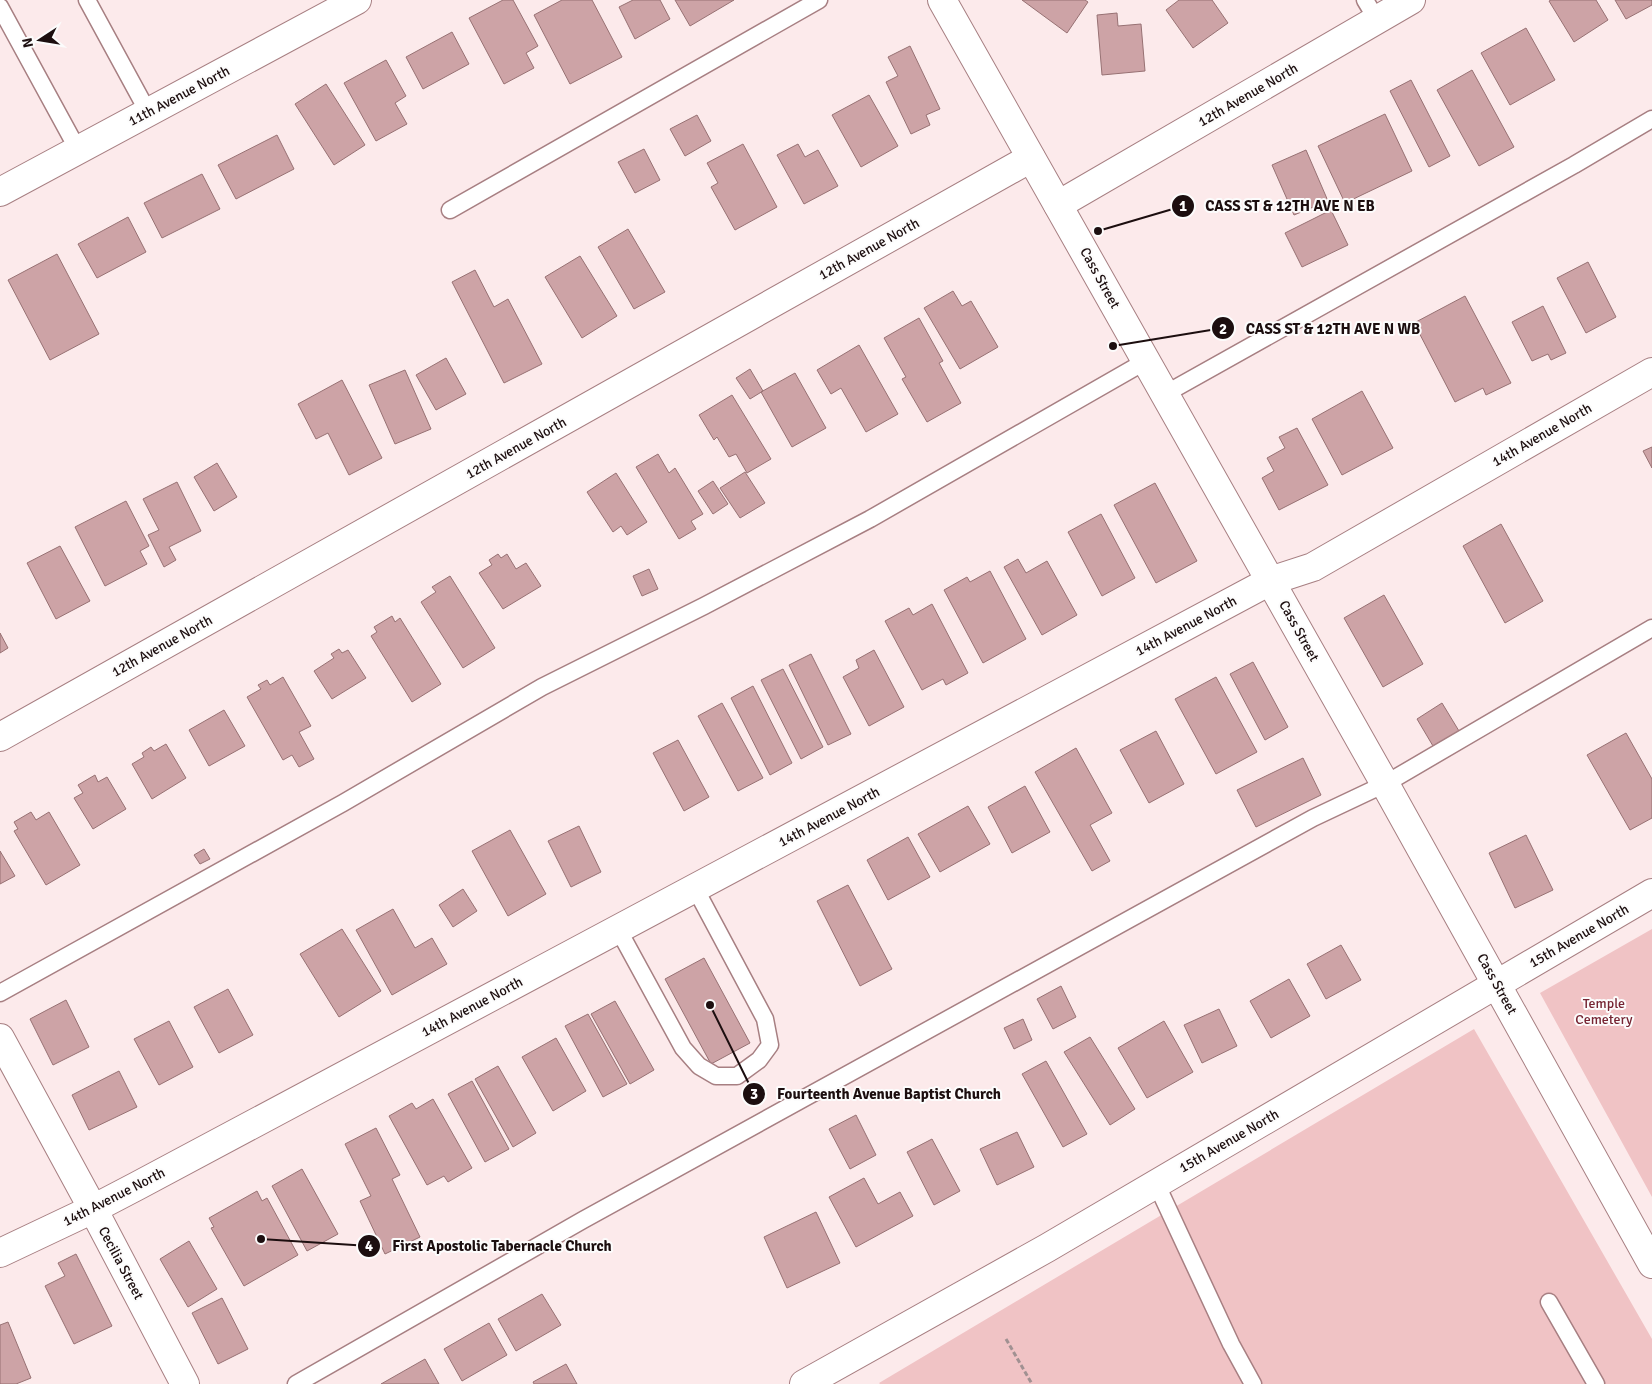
<svg xmlns="http://www.w3.org/2000/svg" width="1652" height="1384" font-family="Signika,sans-serif">
<rect width="100%" height="100%" fill="#fceaeb"/>
<path fill="#f0c3c5" d="M1652,929V1197L1540,993Z
M1474,1029L1652,1339V1384H880L879,1383Z"/>
<path fill="#cda3a6" stroke="#977173" d="M503,0H513L538,46L526,53L534,68L504,84L469,18Z
M562,0H592L622,57L570,84L534,15Z
M633,0H660L670,19L635,39L619,7Z
M675,0H734L690,26Z
M1022,0H1085L1088,2L1067,33Z
M1179,0H1212L1228,23L1193,48L1166,10Z
M1551,0H1596L1608,20L1574,42L1549,1Z
M1615,0H1652V5L1626,19Z
M1117,13L1118,26L1141,24L1145,71L1102,75L1097,15Z
M1526,28L1555,80L1510,105L1481,53Z
M452,32L469,64L423,89L406,57Z
M910,46L940,109L926,115L930,125L911,134L886,82L898,76L888,57Z
M386,60L406,96L395,103L407,124L376,141L344,83Z
M1472,70L1514,147L1479,166L1437,90Z
M1411,80L1450,156L1429,167L1390,91Z
M326,84L365,145L334,165L295,104Z
M869,95L898,146L861,167L832,115Z
M1385,114L1412,171L1345,203L1318,146Z
M697,115L711,141L685,156L670,129Z
M277,135L294,169L236,199L218,165Z
M743,144L777,207L735,230L711,187L718,183L707,163Z
M798,144L805,157L818,150L838,186L804,204L777,155Z
M644,149L660,180L635,193L618,162Z
M1306,150L1328,201L1294,215L1272,165Z
M202,174L220,209L162,238L144,203Z
M1331,210L1348,245L1302,267L1285,233Z
M128,217L146,252L97,278L78,244Z
M628,229L665,292L634,309L598,247Z
M57,254L99,334L50,360L8,280Z
M580,256L617,316L582,338L545,277Z
M1588,262L1616,317L1586,333L1557,278Z
M475,270L494,307L508,299L542,364L504,383L452,282Z
M953,291L962,306L971,301L998,347L960,369L924,308Z
M1465,296L1511,383L1486,395L1483,388L1455,402L1414,323Z
M1543,306L1566,353L1551,360L1548,354L1532,361L1512,322Z
M919,318L943,361L939,363L961,403L927,422L902,379L906,377L884,338Z
M859,345L898,414L866,432L841,388L831,394L817,370Z
M446,358L466,394L436,410L416,375Z
M750,369L763,391L750,399L736,378Z
M405,370L431,429L395,444L369,385Z
M795,373L826,428L792,447L761,392Z
M342,380L382,458L349,475L328,433L316,439L298,404Z
M1362,391L1393,448L1342,475L1312,419Z
M732,395L771,459L747,473L736,454L729,457L717,437L714,440L699,415Z
M1297,428L1328,485L1279,510L1262,478L1274,471L1267,458L1285,448L1279,437Z
M1652,447V468L1643,451Z
M658,454L669,473L675,468L703,514L691,521L696,529L679,539L636,467Z
M217,463L237,497L214,511L194,477Z
M745,472L765,503L740,518L720,488Z
M616,473L647,522L627,535L621,526L613,532L587,492Z
M713,481L728,504L713,514L698,491Z
M177,482L201,531L169,547L176,560L164,567L148,535L159,530L143,499Z
M1155,483L1197,561L1156,583L1114,505Z
M126,501L149,546L140,551L147,564L105,586L75,527Z
M1101,514L1135,578L1102,596L1068,532Z
M1501,524L1543,601L1505,623L1463,546Z
M60,546L90,601L56,619L27,563Z
M498,554L501,558L507,554L516,569L526,563L541,586L503,609L479,573L492,565L489,560Z
M1018,559L1026,573L1047,561L1077,615L1042,635L1004,567Z
M649,569L658,589L642,596L633,576Z
M990,571L1026,639L983,663L944,590L967,577L970,582Z
M450,576L495,648L463,668L421,602L436,592L432,587Z
M1384,595L1423,664L1383,687L1344,618Z
M932,604L968,673L946,685L943,679L922,690L885,621L909,608L913,615Z
M392,616L395,622L400,618L441,684L412,702L371,636L377,632L374,627Z
M0,633L8,648L0,653Z
M339,649L342,653L348,650L366,678L332,699L314,671L334,658L331,654Z
M874,650L904,707L869,726L843,677L859,668L856,660Z
M811,654L851,734L828,745L789,665Z
M1253,662L1288,727L1265,740L1230,674Z
M783,669L823,747L801,759L761,680Z
M283,677L311,726L299,732L314,759L299,767L292,755L283,760L247,697L261,689L258,685L267,680L270,685Z
M1216,677L1257,752L1216,774L1175,699Z
M753,686L792,763L770,775L731,698Z
M722,703L763,778L738,791L698,716Z
M1442,703L1459,731L1433,746L1417,719Z
M224,710L245,746L209,766L189,730Z
M1156,731L1184,784L1149,803L1120,750Z
M1626,733L1652,779V818L1630,830L1587,755Z
M678,740L709,797L684,811L653,753Z
M166,744L186,778L152,799L132,764L144,757L142,753L151,747L154,751Z
M1076,748L1112,813L1090,825L1110,861L1092,871L1035,772Z
M1303,758L1321,795L1256,827L1237,790Z
M95,775L98,782L107,777L126,809L93,829L74,798L83,793L78,785Z
M1025,786L1050,832L1012,853L988,807Z
M968,806L990,844L940,872L918,834Z
M31,812L36,820L49,812L80,865L46,885L14,831L18,829L14,822Z
M579,826L601,872L571,887L548,841Z
M510,830L546,894L508,916L472,851Z
M1526,835L1553,890L1515,908L1489,853Z
M908,837L930,877L888,900L867,860Z
M204,849L210,859L200,864L194,855Z
M0,851L15,876L0,884Z
M848,885L892,969L860,986L817,901Z
M463,889L477,911L453,927L439,905Z
M393,909L415,948L432,938L447,964L392,995L356,930Z
M342,929L381,991L339,1017L300,954Z
M1341,945L1361,980L1326,999L1307,964Z
M704,958L750,1043L711,1064L665,979Z
M1289,979L1310,1016L1271,1038L1250,1001Z
M1061,986L1076,1017L1053,1029L1037,999Z
M228,989L253,1035L219,1053L194,1007Z
M66,1000L89,1047L53,1065L30,1019Z
M615,1001L654,1070L630,1084L591,1014Z
M1219,1009L1237,1046L1202,1063L1184,1025Z
M588,1014L627,1084L603,1097L565,1026Z
M1023,1019L1032,1040L1014,1049L1004,1028Z
M169,1021L193,1067L159,1085L134,1039Z
M1164,1021L1193,1072L1147,1098L1118,1048Z
M1090,1037L1135,1109L1110,1125L1064,1052Z
M556,1038L586,1091L553,1111L522,1057Z
M1046,1061L1087,1134L1063,1147L1022,1074Z
M498,1066L536,1133L513,1147L475,1079Z
M119,1071L137,1107L89,1130L72,1095Z
M472,1081L509,1149L485,1162L448,1094Z
M433,1099L472,1168L448,1182L444,1176L427,1185L389,1116L412,1103L416,1109Z
M856,1115L876,1155L850,1169L829,1129Z
M376,1128L400,1175L392,1179L420,1237L385,1254L360,1201L371,1196L345,1144Z
M1017,1132L1034,1167L997,1185L980,1149Z
M932,1139L960,1191L934,1205L907,1152Z
M302,1169L338,1234L307,1251L272,1186Z
M864,1178L878,1204L900,1192L913,1216L856,1247L829,1197Z
M257,1191L262,1201L267,1198L298,1255L244,1286L211,1228L214,1227L209,1218Z
M816,1212L840,1263L787,1288L764,1237Z
M189,1241L217,1289L188,1307L160,1259Z
M76,1254L112,1326L74,1344L45,1286L65,1276L58,1263Z
M542,1294L561,1325L516,1351L498,1319Z
M222,1298L248,1349L218,1364L192,1313Z
M8,1322L31,1378L16,1384H0V1325Z
M489,1323L507,1355L462,1381L444,1349Z
M425,1359L439,1384H381Z
M566,1364L577,1384H534L533,1382Z"/>
<g fill="none" stroke-linecap="round" stroke-linejoin="round">
<defs>
<path id="lane" d="M87,0L148,112
M1365,0L1377,20
M0,7L78,150
M450,210L819,0
M1165,394L1574,165L1652,119
M618,929L683,1048L699,1066L716,1076H737L759,1060L770,1045L765,1019L695,888
M0,993L343,803L542,687L704,606L870,519L1146,361
M1156,1183L1231,1344L1253,1384
M1549,1302L1596,1384
M296,1384L583,1220L1313,818L1385,784L1652,628"/>
<path id="street" d="M0,192L357,0
M1058,205L1411,0
M0,737L1031,158
M0,1038L93,1209L185,1384
M0,1253L93,1209L137,1186L1270,581L1313,567L1652,372
M804,1384L1047,1248L1652,893"/>
<path id="secondary" d="M942,0L1385,784L1652,1264"/>
</defs>
<use href="#lane" stroke="#a77f82" stroke-width="19"/>
<use href="#street" stroke="#a77f82" stroke-width="30"/>
<use href="#secondary" stroke="#a77f82" stroke-width="30"/>
<path stroke="#a19192" stroke-width="3" stroke-dasharray="5 2.5" stroke-linecap="butt" d="M1006,1339L1032,1384"/>
<use href="#lane" stroke="#fff" stroke-width="16"/>
<use href="#street" stroke="#fff" stroke-width="28"/>
<use href="#secondary" stroke="#fff" stroke-width="28"/>
</g>
<g text-anchor="middle" dominant-baseline="central" stroke-width="4" stroke-linejoin="round" paint-order="stroke">
<g font-size="14" fill="#1c0e0f" stroke="#fcfcfc">
<text transform="translate(1248 95) rotate(-30)">12th Avenue North</text>
<text transform="translate(179 96) rotate(-28)">11th Avenue North</text>
<text transform="translate(869 249) rotate(-29)">12th Avenue North</text>
<text transform="translate(1100 278) rotate(61)">Cass Street</text>
<text transform="translate(1542 435) rotate(-30)">14th Avenue North</text>
<text transform="translate(516 448) rotate(-29)">12th Avenue North</text>
<text transform="translate(1186 626) rotate(-28)">14th Avenue North</text>
<text transform="translate(1299 631) rotate(61)">Cass Street</text>
<text transform="translate(162 646) rotate(-29)">12th Avenue North</text>
<text transform="translate(829 817) rotate(-28)">14th Avenue North</text>
<text transform="translate(1579 936) rotate(-30)">15th Avenue North</text>
<text transform="translate(1497 984) rotate(61)">Cass Street</text>
<text transform="translate(472 1007) rotate(-28)">14th Avenue North</text>
<text transform="translate(1229 1141) rotate(-30)">15th Avenue North</text>
<text transform="translate(114 1197) rotate(-27)">14th Avenue North</text>
<text transform="translate(121 1263) rotate(62)">Cecilia Street</text>
</g>
<g font-size="14" fill="#762533" stroke="#fcfcfc">
<text x="1604" y="1003">Temple<tspan x="1604" dy="16">Cemetery</tspan></text>
</g>
</g>
<path fill="none" stroke="#1c0e0f" stroke-width="2" d="M1098 231L1183 206M1113 346L1223 328M710 1005L754 1094M261 1239L369 1246"/>
<g fill="#1c0e0f" stroke="#fcfcfc" stroke-width="2">
<circle cx="1098" cy="231" r="5"/>
<circle cx="1113" cy="346" r="5"/>
<circle cx="710" cy="1005" r="5"/>
<circle cx="261" cy="1239" r="5"/>
<circle cx="1183" cy="206" r="12"/>
<circle cx="1223" cy="328" r="12"/>
<circle cx="754" cy="1094" r="12"/>
<circle cx="369" cy="1246" r="12"/>
</g>
<g font-size="15" text-anchor="middle" font-weight="bold" fill="#fff">
<text x="1183" y="211">1</text>
<text x="1223" y="334">2</text>
<text x="754" y="1099">3</text>
<text x="369" y="1251">4</text>
</g>
<g font-size="15" text-anchor="middle" font-weight="bold" fill="#1c0e0f" stroke="#fcfcfc" stroke-width="4" stroke-linejoin="round" paint-order="stroke">
<text x="1290" y="211">CASS ST &amp; 12TH AVE N EB</text>
<text x="1333" y="334">CASS ST &amp; 12TH AVE N WB</text>
<text x="889" y="1099">Fourteenth Avenue Baptist Church</text>
<text x="502" y="1251">First Apostolic Tabernacle Church</text>
</g>
<g transform="translate(40 40) rotate(258)" stroke="#fcfcfc" stroke-width="4" paint-order="stroke">
<path d="M0-4L9 19L0 12L-9 19Z" fill="#1c0e0f"/>
<text y="-8" font-size="14" font-weight="bold" text-anchor="middle" fill="#1c0e0f">N</text>
</g>
</svg>
